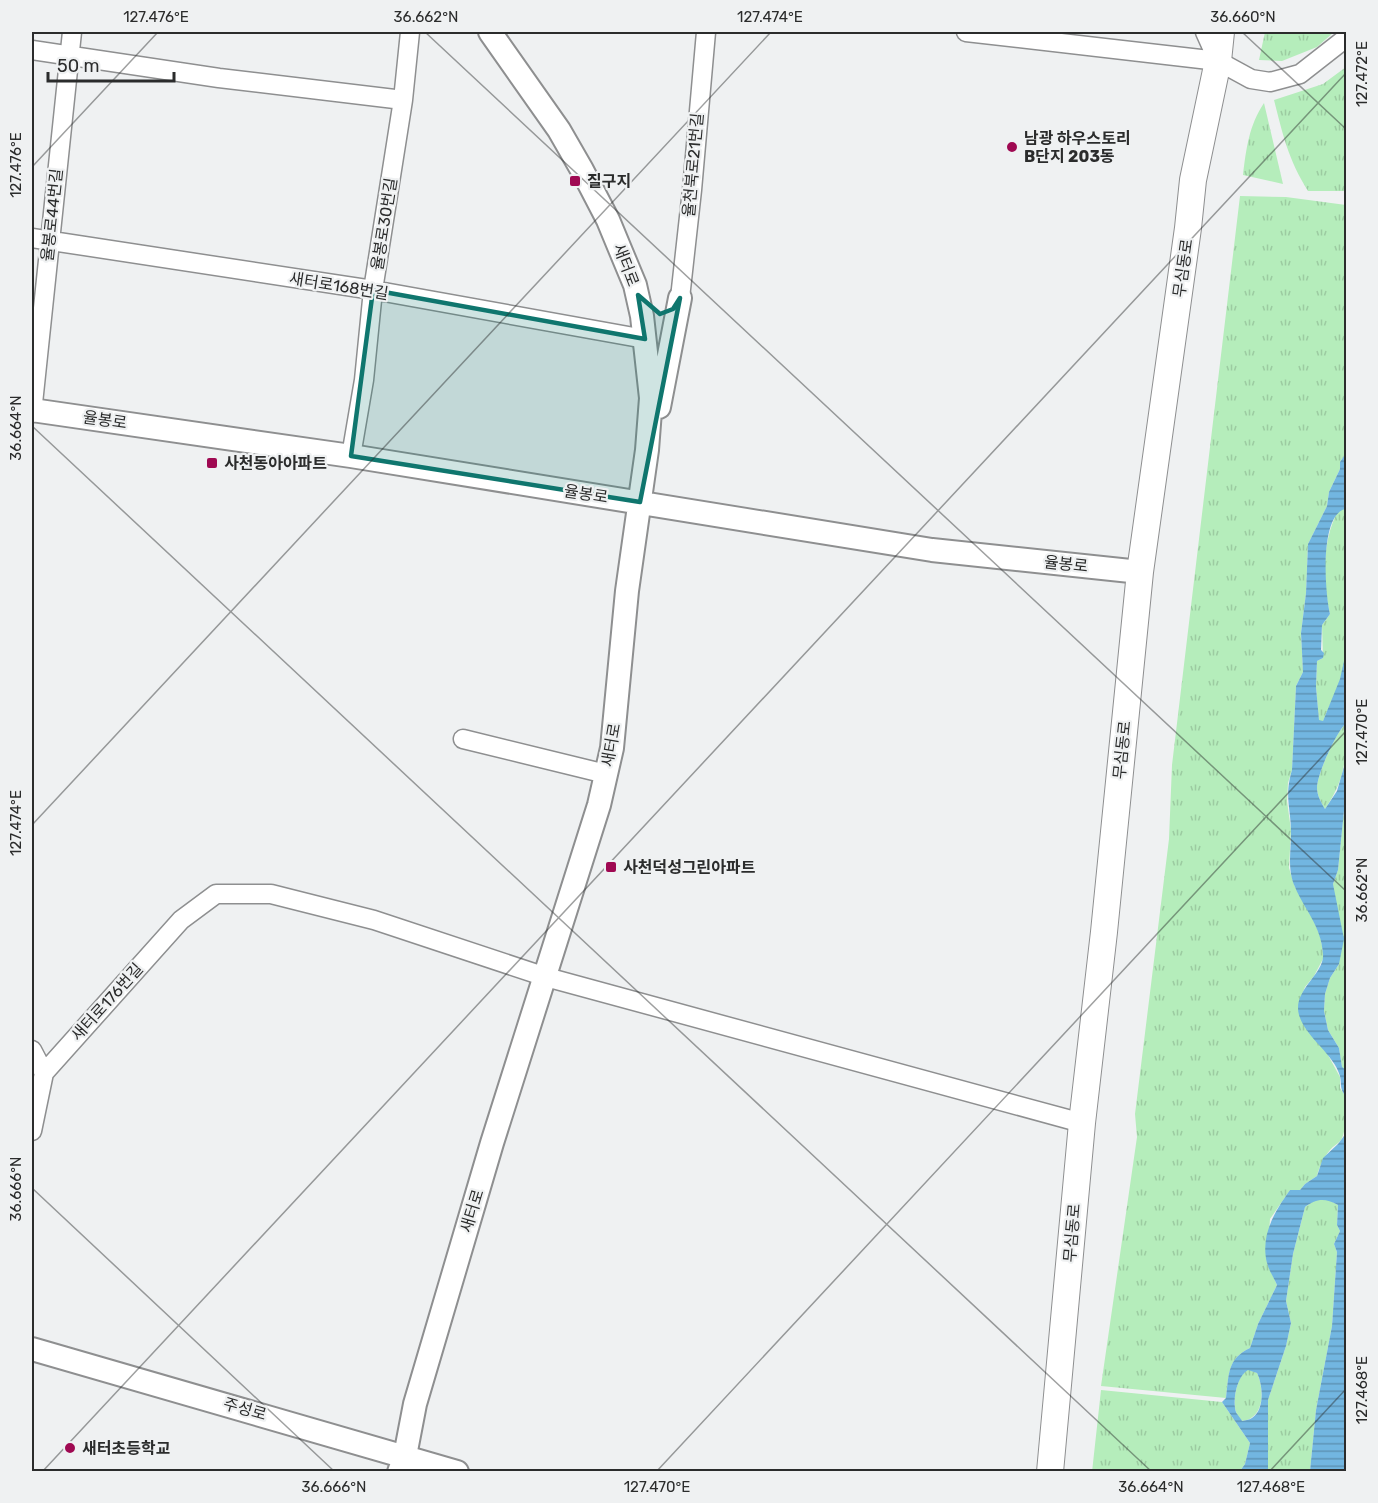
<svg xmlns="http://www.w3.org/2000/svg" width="1378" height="1503" font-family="Rubik,'Noto Sans KR',sans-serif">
<defs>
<pattern id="grass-tufts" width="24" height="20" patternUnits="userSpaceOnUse" patternTransform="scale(1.5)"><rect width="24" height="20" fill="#b5edbb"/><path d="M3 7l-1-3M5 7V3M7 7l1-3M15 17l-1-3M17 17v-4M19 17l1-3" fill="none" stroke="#9ccba1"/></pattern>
<pattern id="water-rules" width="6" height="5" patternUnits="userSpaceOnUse" patternTransform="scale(1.5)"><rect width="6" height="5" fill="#72b6e1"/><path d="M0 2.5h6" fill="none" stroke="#5e94b7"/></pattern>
</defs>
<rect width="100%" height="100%" fill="#eff1f2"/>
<path fill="url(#grass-tufts)" d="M1265,32H1334L1317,47L1282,61L1259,60Z
M1346,67V191H1308C1288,159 1283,135 1274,100L1323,84Z
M1264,103L1283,184L1243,175C1246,150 1249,125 1264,103Z
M1240,196L1286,197L1346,205V453L1340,462V469L1329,492L1327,506L1308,544L1306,593L1301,633L1303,672L1296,686L1292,770L1288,783L1287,801L1291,830L1289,868L1295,887L1308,908L1320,935L1324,957L1314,976L1305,987L1299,1002L1340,1077V1088L1346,1097V1127C1343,1132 1344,1135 1341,1140C1338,1144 1333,1146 1330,1150C1324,1157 1319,1167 1317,1176L1305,1184L1300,1190H1290L1270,1219L1267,1263L1277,1285L1258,1324L1250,1348C1227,1359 1229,1375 1226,1398L1101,1386L1137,1137L1135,1114L1169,839L1172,765Z
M1346,498V652L1341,679L1323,721H1319L1316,687L1317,661L1323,658L1322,625L1330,614C1321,576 1322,530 1346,498Z
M1346,723C1346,759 1346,778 1325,809C1321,802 1317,796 1317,787C1318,772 1336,733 1346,723Z
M1346,791V1070L1342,1068L1339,1048L1328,1030L1324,1011L1325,994L1330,978L1339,964L1333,884L1338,870Z
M1327,1199L1338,1205L1337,1225L1340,1231L1334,1244L1337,1252L1332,1326L1316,1410L1310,1471H1268V1400L1286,1346L1291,1323L1286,1301L1293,1254L1305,1207L1315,1200Z
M1248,1369L1257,1373C1263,1385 1265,1410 1251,1418C1249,1420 1245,1420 1242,1421C1240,1418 1237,1416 1236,1412C1232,1400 1237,1376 1248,1369Z
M1101,1390L1222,1402L1250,1443L1245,1464L1240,1471L1092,1472Z"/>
<path fill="url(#water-rules)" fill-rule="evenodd" d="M1346,453L1345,509C1319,516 1325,594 1330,614L1322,625L1321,650L1324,653L1323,658L1317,661L1316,687L1319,720L1323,721L1340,679L1346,652V723C1336,733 1318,772 1317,787C1317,796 1321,802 1325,809L1337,791L1346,760V791L1338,870L1333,884L1344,939L1339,964L1330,978L1325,994L1324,1011L1328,1030L1339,1048L1342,1067L1346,1070V1097C1339,1087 1342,1086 1340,1076C1334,1054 1306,1038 1299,1015C1292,990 1325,974 1323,954C1321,925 1305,911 1295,887C1287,869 1291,852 1291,833C1291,808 1284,797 1292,770L1296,686L1303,672L1301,633L1306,593L1308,544L1327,506L1329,492L1340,469V462Z
M1346,1127V1471H1310L1316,1410L1332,1326L1337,1252L1334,1244L1340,1231L1337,1225L1338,1205C1325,1198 1317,1198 1305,1207L1293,1254L1286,1301L1291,1323L1286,1346L1268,1400V1471H1240L1245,1464L1250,1443L1222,1402L1226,1398C1229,1374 1227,1359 1250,1348L1258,1324L1277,1285C1274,1278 1269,1271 1267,1263C1260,1235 1275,1211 1290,1190H1300L1305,1184L1317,1176L1323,1158L1338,1144L1344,1136V1131ZM1248,1370L1257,1373C1263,1385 1265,1410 1252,1418C1249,1420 1245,1420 1242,1421C1242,1420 1236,1413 1236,1412C1232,1400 1237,1376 1248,1370Z"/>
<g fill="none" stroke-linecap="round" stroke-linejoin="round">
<defs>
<path id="minor" d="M966,32L1218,61
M1205,32L1218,61L1251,79L1270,82L1300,74L1346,38
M32,50L219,78L403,100
M32,238L373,290L645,339
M680,298L692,190L706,32
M32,413L72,32
M351,456L364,380L373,290L403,100L410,32
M463,739L606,774
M32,1050L44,1073
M32,1131L44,1073L181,920L216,894H271L374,920L546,977L1082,1123"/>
<path id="tertiary" d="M659,407L680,298
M32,410L351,456L932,550L1140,572
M32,1349L457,1472
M399,1472L405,1456L415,1404L492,1143L599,805L612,748L627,591L647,450L651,398L642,316L635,285L620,249L608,220L582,170L559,130L490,32"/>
<path id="secondary" d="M1050,1472L1082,1123L1104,932L1140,572L1188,228L1193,180L1218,61L1221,32"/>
</defs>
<use href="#minor" stroke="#8e8f90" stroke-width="21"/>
<use href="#tertiary" stroke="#8e8f90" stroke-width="26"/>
<use href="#secondary" stroke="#8e8f90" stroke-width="28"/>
<use href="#minor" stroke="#fff" stroke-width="18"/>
<use href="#tertiary" stroke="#fff" stroke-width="22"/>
<use href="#secondary" stroke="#fff" stroke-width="26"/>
</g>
<path fill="#0f766e" fill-opacity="0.2" stroke="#0f766e" stroke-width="4.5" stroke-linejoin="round" d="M373,290L645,339L638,295L660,314L673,309L680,298L640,502L351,456Z"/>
<path fill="none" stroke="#2b2c2c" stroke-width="1.5" stroke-opacity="0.45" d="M425,32L1346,891M1242,32L1346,129M32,167L158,32M32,426L1152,1472M32,825L771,32M32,1188L335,1472M42,1472L1346,73M656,1472L1346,731M1269,1472L1346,1389"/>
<g fill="#9f0952" stroke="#eff1f2" stroke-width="2">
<circle cx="1012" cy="147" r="6"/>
<rect x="569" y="175" width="12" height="12" rx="3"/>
<rect x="206" y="457" width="12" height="12" rx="3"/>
<rect x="605" y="861" width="12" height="12" rx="3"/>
<circle cx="70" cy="1448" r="6"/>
</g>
<g text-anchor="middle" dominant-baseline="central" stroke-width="4.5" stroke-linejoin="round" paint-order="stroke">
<g font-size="16" font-weight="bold" fill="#2b2c2c" stroke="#eff1f2" text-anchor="start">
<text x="1024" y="138">남광 하우스토리<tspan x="1024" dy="18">B단지 203동</tspan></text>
<text x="587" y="181">질구지</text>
<text x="224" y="463">사천동아아파트</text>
<text x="623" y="867">사천덕성그린아파트</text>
<text x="82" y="1448">새터초등학교</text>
</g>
<g font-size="16" fill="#2b2c2c" stroke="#eff1f2">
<text transform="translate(693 165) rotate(-85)">율천북로21번길</text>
<text transform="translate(52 215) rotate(-84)">율봉로44번길</text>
<text transform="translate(384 224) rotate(-81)">율봉로30번길</text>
<text transform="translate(626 265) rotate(69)">새터로</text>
<text transform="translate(1183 268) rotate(-82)">무심동로</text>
<text transform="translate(339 286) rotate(9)">새터로168번길</text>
<text transform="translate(105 420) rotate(8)">율봉로</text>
<text transform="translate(586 494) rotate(9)">율봉로</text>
<text transform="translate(1066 564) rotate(6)">율봉로</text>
<text transform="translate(611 745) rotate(-80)">새터로</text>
<text transform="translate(1122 750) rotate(-84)">무심동로</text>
<text transform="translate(107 1002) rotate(-48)">새터로176번길</text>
<text transform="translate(472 1211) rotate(-73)">새터로</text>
<text transform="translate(1072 1233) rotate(-85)">무심동로</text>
<text transform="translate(245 1409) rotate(16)">주성로</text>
</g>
</g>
<rect width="1378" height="1503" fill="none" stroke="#eff1f2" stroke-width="66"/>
<path d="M48 72v9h126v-9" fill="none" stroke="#2b2c2c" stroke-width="3"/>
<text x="57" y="72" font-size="18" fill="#2b2c2c" stroke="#eff1f2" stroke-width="4.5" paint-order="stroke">50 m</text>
<rect x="33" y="33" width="1312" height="1437" fill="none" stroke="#2b2c2c" stroke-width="2"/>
<g font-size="15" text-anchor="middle" fill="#2b2c2c">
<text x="156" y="22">127.476°E</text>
<text x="426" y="22">36.662°N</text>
<text x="770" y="22">127.474°E</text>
<text x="1243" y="22">36.660°N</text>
<text transform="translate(1362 74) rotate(-90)" y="5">127.472°E</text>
<text transform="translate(16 165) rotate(-90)" y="5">127.476°E</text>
<text transform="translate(16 428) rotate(-90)" y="5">36.664°N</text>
<text transform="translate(1362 732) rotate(-90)" y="5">127.470°E</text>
<text transform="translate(16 823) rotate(-90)" y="5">127.474°E</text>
<text transform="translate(1362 890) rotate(-90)" y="5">36.662°N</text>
<text transform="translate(16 1189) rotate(-90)" y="5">36.666°N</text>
<text transform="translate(1362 1390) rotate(-90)" y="5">127.468°E</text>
<text x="334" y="1492">36.666°N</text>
<text x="657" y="1492">127.470°E</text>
<text x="1151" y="1492">36.664°N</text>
<text x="1271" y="1492">127.468°E</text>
</g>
</svg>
